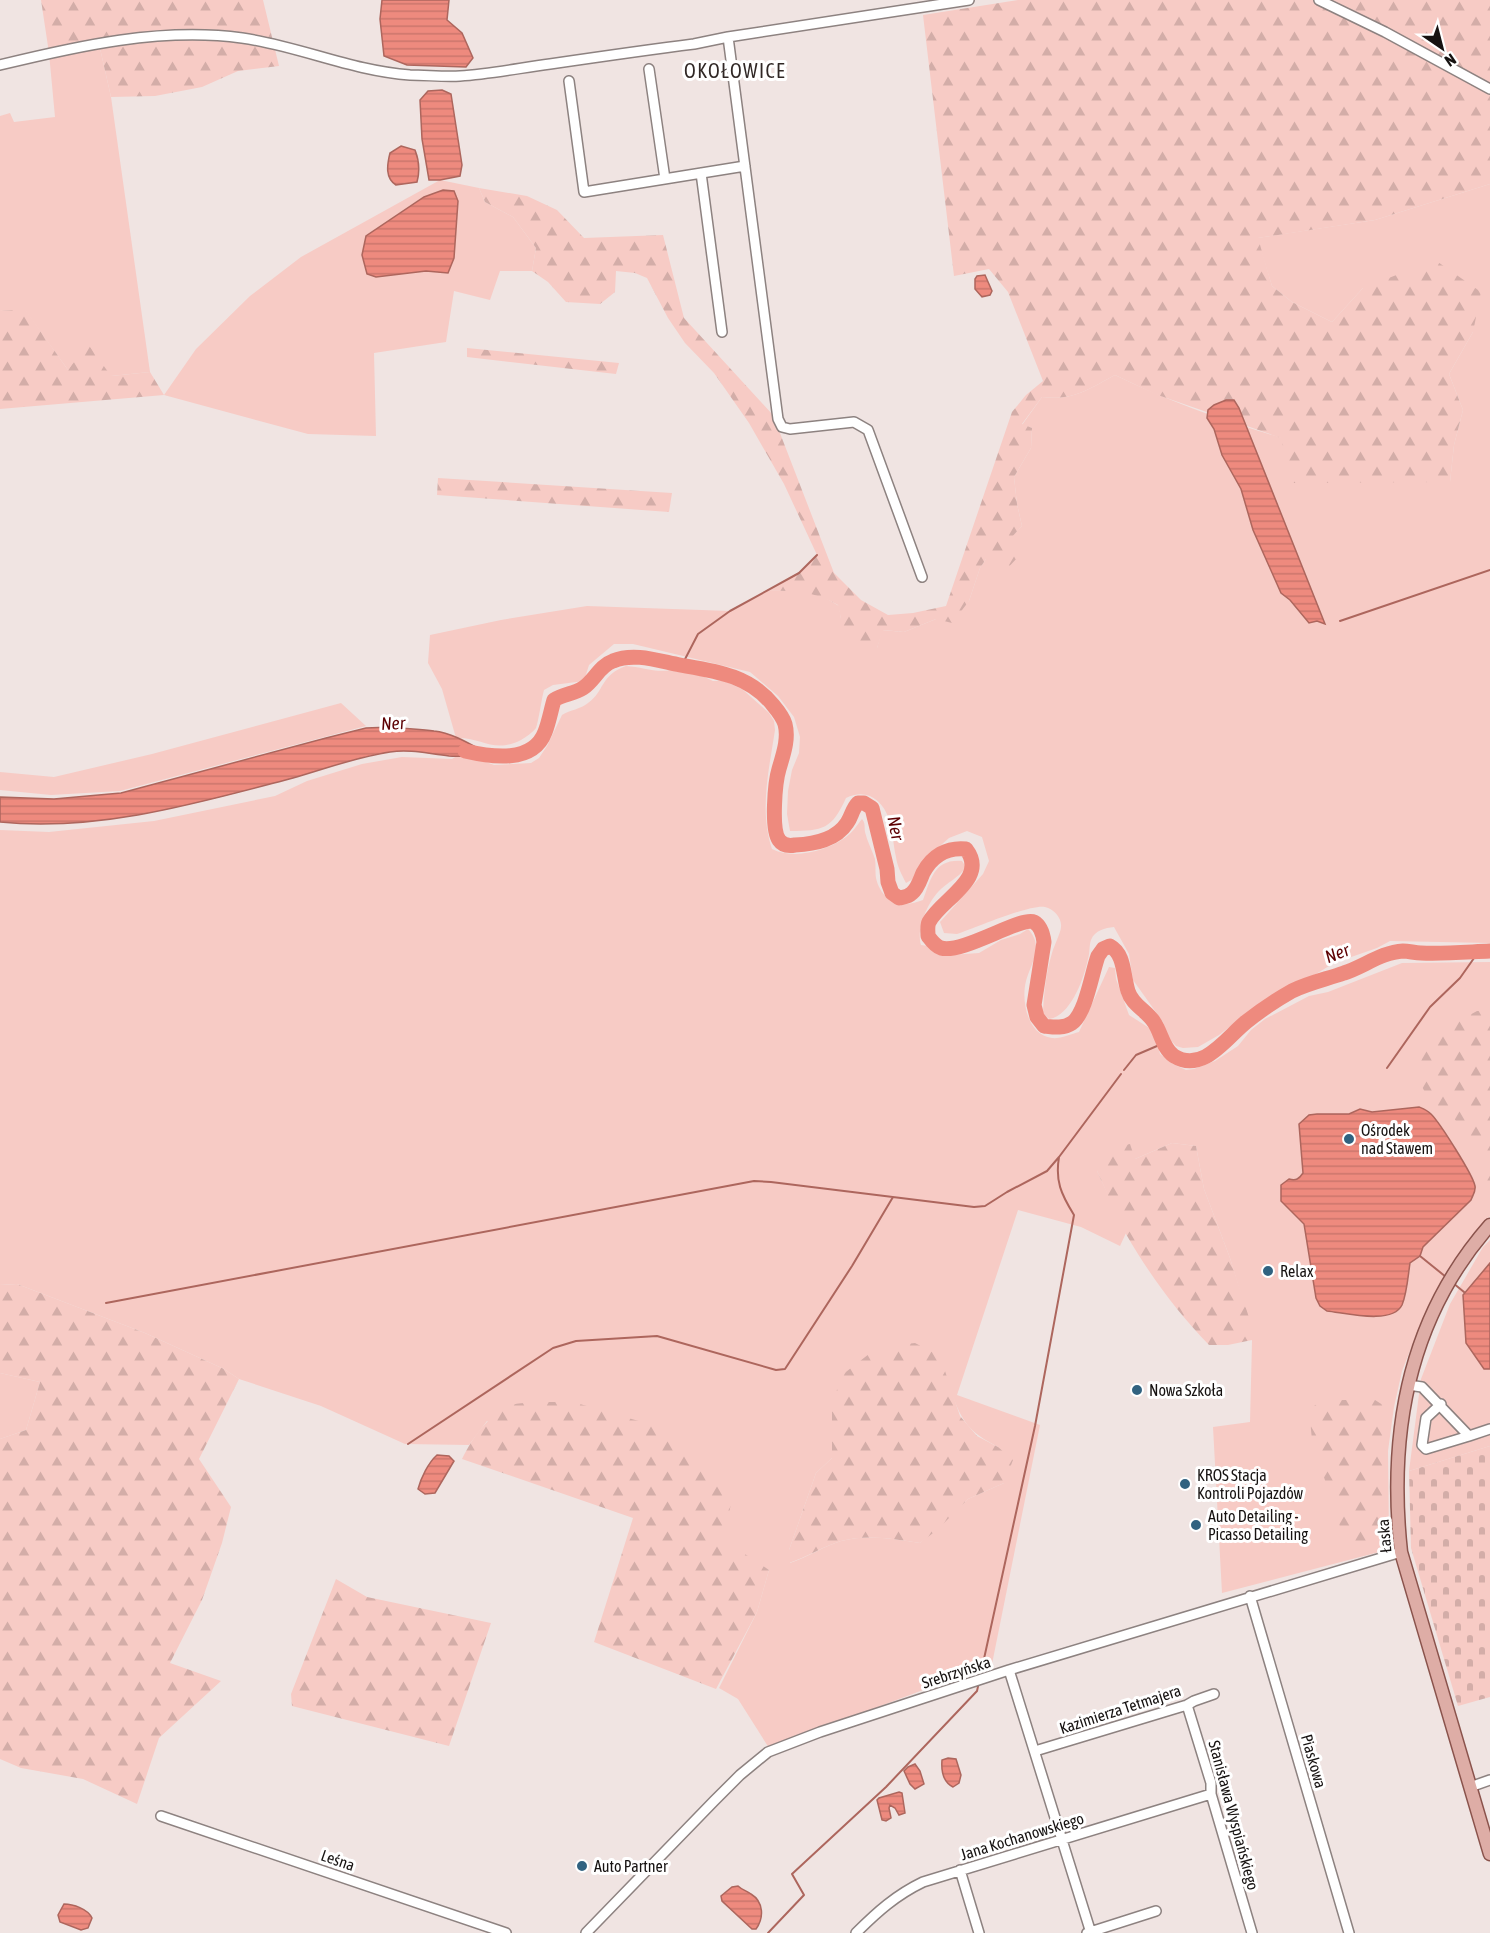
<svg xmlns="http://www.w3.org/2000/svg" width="1490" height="1933" font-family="'Asap Condensed',sans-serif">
<defs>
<pattern id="forest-firs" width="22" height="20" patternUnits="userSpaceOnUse" patternTransform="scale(1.5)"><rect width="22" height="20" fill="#f7cbc5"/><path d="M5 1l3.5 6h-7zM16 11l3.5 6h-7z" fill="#d3ada8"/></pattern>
<pattern id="cemetery-stones" width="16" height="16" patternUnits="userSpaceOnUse" patternTransform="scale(1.5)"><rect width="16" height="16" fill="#f7cbc5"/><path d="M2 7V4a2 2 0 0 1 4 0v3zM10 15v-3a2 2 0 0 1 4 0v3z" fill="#d3ada8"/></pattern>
<pattern id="water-rules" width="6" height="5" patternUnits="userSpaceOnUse" patternTransform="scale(1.5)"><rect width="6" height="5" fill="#ee8a7e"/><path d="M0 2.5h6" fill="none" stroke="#cb766c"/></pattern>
</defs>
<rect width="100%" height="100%" fill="#f0e4e2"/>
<path fill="#f7cbc5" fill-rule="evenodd" d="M99,44L111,97L150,372L111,376L68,370L25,310L0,311V116L10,113L14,122L55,117L49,53Z
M440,180L479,188L485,202L513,217L536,248L532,271H500L490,300L454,291L446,342L374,353L376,436L308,434L164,395L196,349L250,296L301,257Z
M1490,184V943L1390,941L1377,948L1334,963L1316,974L1262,1002L1219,1035L1198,1047L1183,1048L1176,1046L1168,1037L1163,1022L1133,980L1129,954L1114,927C1105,928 1095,930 1091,940C1089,945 1090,953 1088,959C1084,978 1071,1016 1049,1019L1043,1013C1044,992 1046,973 1052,953C1054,946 1061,932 1061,927C1062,918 1054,909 1045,907C1030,904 975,928 957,934L944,933L940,922L983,874L989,861L982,837L967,831L949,838L922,862L913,879L906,883C902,875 897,866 896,857C893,844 893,831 889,819C882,799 866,788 846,798C832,829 823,831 790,831L787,814L788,791L792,770L799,753L800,737L794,717L778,696L750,672L633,644H614L589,665L584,681L553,685L544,690C542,697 538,724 536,728C533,732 526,737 521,740C493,754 483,737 456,738L442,689L428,663L430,635L501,620L587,606L730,611L766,591L799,590L824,597L839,606L841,619V633L877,648L882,630L904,632L936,619L969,601L980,568L986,559L1012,547L1009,539L1022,526L1017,504L1014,477L1031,448L1032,428L1022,425L1042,397C1073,401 1089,389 1115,375C1220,427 1337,453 1450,482L1454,445L1463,410L1449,374L1473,332L1363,288L1332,322L1292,302L1272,286L1257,238L1375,220Z
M626,666C644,667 660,675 678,668L683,672L698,674L713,681H724L742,689L769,713L774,721L775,730C769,770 759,810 772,849C794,860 827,851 846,837C853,832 857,825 862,819C866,824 864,827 865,832C867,841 872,850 875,859C876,865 875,871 876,878C881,901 901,909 923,900C931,879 934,859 962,861L966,867C959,878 947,882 938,892C927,904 916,930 921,945L928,946L935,950L951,955L979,953L1001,940L1020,934L1028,929C1032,933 1035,938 1036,945C1037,956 1029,970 1026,981C1021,1000 1027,1035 1052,1038C1060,1039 1071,1034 1079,1032L1109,967L1115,968L1116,979L1129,1015L1154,1031L1160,1054L1173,1064L1186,1070L1194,1069L1215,1061L1238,1046L1251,1030L1265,1019L1309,996L1328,992L1402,963L1490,962V1216L1452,1263L1417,1333L1402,1371L1394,1407L1388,1451L1389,1539L1386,1545L1382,1547L1383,1551L1222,1593L1213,1427L1250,1422L1252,1341L1242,1298L1230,1258L1204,1189L1196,1146L1172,1143L1135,1159L1097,1171L1126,1233L1120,1246L1081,1227L1018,1210L957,1395L1040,1425L992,1664L769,1748L738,1699L719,1688L757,1612L769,1570L487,1421L469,1445L405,1444L321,1406L239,1379L224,1369L145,1333L17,1284L0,1285V830L49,832L154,821L275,796L307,781L362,764L402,757L452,759L462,753L494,765L531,763L539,758L547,746L562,715C570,710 581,709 588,703C605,691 600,675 626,666ZM951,1392C963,1423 968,1431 998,1447L1004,1483L968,1499L920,1543C893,1539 868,1534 841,1541C824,1546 808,1557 790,1563L789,1550L816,1473L832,1458L833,1437Z
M341,703L366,726L120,791L51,795L0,790V772L54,777L152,754Z
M1490,1240V1446L1409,1471L1421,1379L1450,1304L1483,1247Z
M0,1373L40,1382L26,1430L0,1439Z"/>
<path fill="url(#forest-firs)" d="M41,0H263L279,66L238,71L202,87L155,96L111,97L99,44L49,53Z
M1018,0H1490V184L1375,220L1258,238L1272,286L1292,302L1332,322L1363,288L1435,260L1481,292L1473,332L1449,374L1463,410L1454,445L1450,482L1292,483L1281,438L1155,394L1115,375C1089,389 1073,401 1042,397L1022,424L1032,428L1031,448L1014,477L1017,504L1022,526L1010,539L1018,557L1004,572L986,559L980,568L969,601L952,623L936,619L904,632L883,630L877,648L865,653L851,646L840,633L841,619L838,605C813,591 795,590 766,591L799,573L817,555L784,484L749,423L714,373L685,343L668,318L647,278L635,273L616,271L615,292L600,304L566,302L548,282L532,271L536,248L513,217L485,202L479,188L527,196L557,210L584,238L663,235L684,318L773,415L834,573L861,600L888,615L913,613L946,606L1012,412L1026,395L1043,381L1008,292L989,269L954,276L923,15Z
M25,309L68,370L88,344L111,376L150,372L164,395L0,409V311Z
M467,348L619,363L616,374L467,357Z
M438,478L672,493L669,512L437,495Z
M1477,1011H1490V1196L1482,1161L1454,1118L1428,1098L1417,1077L1424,1049L1433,1035Z
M1172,1143L1196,1146L1204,1189L1230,1258L1252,1327V1340L1228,1345H1209C1177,1312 1149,1274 1126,1234C1115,1214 1107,1192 1097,1171L1110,1148L1130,1144L1135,1159Z
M17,1284L145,1333L224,1369L239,1379L199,1459L231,1507L222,1543L202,1600L170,1663L221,1681L159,1738L137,1804L83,1779L21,1768L0,1759V1439L26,1430L40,1382L0,1373V1285Z
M915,1343L940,1356L960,1416L977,1436L998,1447L1013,1460L1004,1483L968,1499L937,1530L920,1543C893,1539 868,1534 841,1541C824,1546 807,1557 789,1563V1550L816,1473L832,1458V1404L842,1375L878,1347Z
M1344,1400H1375L1386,1407L1383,1462V1528L1382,1542L1369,1552L1356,1553L1343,1536L1312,1440L1309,1409L1322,1401Z
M573,1402L649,1424L697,1461L732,1498L724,1540L769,1570L757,1612L716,1689L594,1642L633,1518L462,1459C473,1437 488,1415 512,1405C521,1401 561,1402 573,1402Z
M336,1579L367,1597L491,1623L449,1746L292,1706L291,1694Z"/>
<path fill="url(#cemetery-stones)" d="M1490,1446V1697L1458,1706L1411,1548L1409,1471Z"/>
<path fill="url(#water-rules)" stroke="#ad665d" stroke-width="1.5" d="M382,0H449L447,20L462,33L473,58L466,67L407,65L384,56L380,19Z
M442,90L451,94L462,165L460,176L440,180H429L422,139L420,100L428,91Z
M401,146L415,150C419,160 420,171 417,182L396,185C385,178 387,165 390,153Z
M443,190L454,191L458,201L454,258L448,273L426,271L376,277L367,274L362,255L366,236L424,197Z
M985,275L992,291L990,295L982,297L975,289V279L977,276Z
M1226,400H1234L1239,408L1325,624L1317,621L1309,623L1290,600L1281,593L1253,530L1241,489L1222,455L1214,429L1207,418L1208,410L1214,405Z
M392,727C406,729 420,729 434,731C454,733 473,746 490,755C477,755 462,757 449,756C429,754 411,749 390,752C356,757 325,769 293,778C198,803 99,832 0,822V797L54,799L121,793L326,738L366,728Z
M1419,1107C1424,1109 1427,1110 1431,1114C1440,1123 1473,1175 1475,1186C1476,1191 1473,1195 1471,1200L1423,1247L1420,1256L1410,1263C1408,1276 1407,1293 1402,1305C1392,1325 1346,1313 1327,1311L1320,1306L1316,1298L1304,1224L1281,1201V1185L1289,1179C1296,1181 1299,1179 1303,1173L1299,1124L1309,1115L1317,1114H1349L1360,1109L1372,1112Z
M1490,1263V1369H1484L1466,1343L1463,1295Z
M437,1455L449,1456L454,1461L435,1493L425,1494L418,1489C421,1478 428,1463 437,1455Z
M948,1758L956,1759L961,1775L959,1783L953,1787C943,1782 941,1772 942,1760Z
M915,1764L920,1771L924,1784L915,1789L910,1784L904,1771L908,1767Z
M899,1792L902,1793L905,1813L899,1815L895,1808L890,1805L889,1808L891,1818L886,1821L882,1820L877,1800L879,1798Z
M738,1886C742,1890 747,1891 751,1894C764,1902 764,1918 756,1929H752L722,1901L721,1896L732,1887Z
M64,1904C73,1904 88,1909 92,1918L88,1928L81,1930L60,1922L58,1915Z"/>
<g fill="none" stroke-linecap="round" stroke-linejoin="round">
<path stroke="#ad665d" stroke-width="2" d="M1340,621L1490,570
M682,665L698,634L730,611L799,573L817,555
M1387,1068L1430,1007L1460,978L1479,951
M1124,1070L1136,1055L1164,1043
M1420,1256L1446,1277
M1453,1283L1464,1292
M106,1303L754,1181L771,1182L974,1207L985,1206L1007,1192L1047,1171L1059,1157
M408,1444L553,1348L576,1341L657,1336L776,1370L785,1369L852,1266L893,1197
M980,1677L1035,1426L1074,1215C1061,1194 1055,1181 1059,1157L1121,1074
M768,1933L804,1895L792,1874L886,1787L977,1691L979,1682"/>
<path stroke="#ee8a7e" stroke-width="15" d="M465,751C491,757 533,764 545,732C549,722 551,710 554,700C563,694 574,694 583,688C595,680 599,666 613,661C634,652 659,661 680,665C715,671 749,675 773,705C778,711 783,717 785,724C789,739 783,755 779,769C775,782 771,829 779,840C783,846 789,846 795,845C815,844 836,840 847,823C852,816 852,809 858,803H864L872,808L887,869L888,882L892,893L899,898C904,897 908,897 912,893C918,888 920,880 923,873C932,856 947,847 966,849C989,879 941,899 929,922C927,926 928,931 928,936C931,940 935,946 941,948C963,954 1021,916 1034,922C1041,926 1043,934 1044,942L1034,1005L1037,1017L1044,1026C1053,1027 1063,1029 1072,1023C1086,1013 1092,972 1098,956L1103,949L1110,946C1125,954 1123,976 1128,991C1132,1005 1146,1010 1154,1022C1161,1032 1163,1049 1174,1056C1203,1074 1227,1037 1246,1022C1260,1011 1276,1000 1292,991C1308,983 1327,979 1344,973C1363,967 1382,952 1403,951C1409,951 1415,953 1421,953C1444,954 1467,952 1490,951"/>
<defs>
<path id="minor" d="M1319,0L1385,32L1490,89
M728,37L778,419L782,427L790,429L854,422L868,430L922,577
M0,65C78,46 161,27 242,38C299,46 352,71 410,75C426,75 444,77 460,76C490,74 520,68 550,64C598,57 646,50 694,44L728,37L969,0
M649,69L665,179
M569,81L584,192L745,166
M701,173L722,332
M1408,1385L1422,1387L1469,1436L1426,1449L1422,1445L1426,1418L1441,1404
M1469,1436L1490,1429
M1250,1596L1349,1933
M1009,1670L1091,1933
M1187,1705L1211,1783V1794L1252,1933
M1035,1751L1187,1705L1194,1701L1214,1694
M1470,1787L1490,1780
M161,1816L506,1933
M960,1870L979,1933
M586,1933L714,1801L740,1775L768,1752L820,1732L1009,1670L1401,1552
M856,1933C877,1912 896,1895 923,1882L1211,1794
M1087,1933L1156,1911"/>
<path id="major" d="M1490,1225C1409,1317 1388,1433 1401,1552L1490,1854"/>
</defs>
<use href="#minor" stroke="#8d8280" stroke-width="12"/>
<use href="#major" stroke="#8a534c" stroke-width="15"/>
<use href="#minor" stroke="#fff" stroke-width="9"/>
<use href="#major" stroke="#deada6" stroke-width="12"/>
</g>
<g fill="#316280" stroke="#fff" stroke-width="2">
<circle cx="1349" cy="1139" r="6"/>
<circle cx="1268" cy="1271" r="6"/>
<circle cx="1137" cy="1390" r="6"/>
<circle cx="1185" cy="1484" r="6"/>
<circle cx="1196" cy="1525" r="6"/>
<circle cx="582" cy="1866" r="6"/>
</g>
<g text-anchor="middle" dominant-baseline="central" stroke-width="6" stroke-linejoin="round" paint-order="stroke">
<g font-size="16" fill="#161211" stroke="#fff" text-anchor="start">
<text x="1361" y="1130">Ośrodek<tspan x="1361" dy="18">nad Stawem</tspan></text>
<text x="1280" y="1271">Relax</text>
<text x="1149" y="1390">Nowa Szkoła</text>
<text x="1197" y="1475">KROS Stacja<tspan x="1197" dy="18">Kontroli Pojazdów</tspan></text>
<text x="1208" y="1516">Auto Detailing -<tspan x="1208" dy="18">Picasso Detailing</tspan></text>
<text x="594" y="1866">Auto Partner</text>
</g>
<g font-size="16" fill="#161211" stroke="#fff">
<text transform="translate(1384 1536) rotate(-95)">Łaska</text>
<text transform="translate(956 1672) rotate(-18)">Srebrzyńska</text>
<text transform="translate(1120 1709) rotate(-18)">Kazimierza Tetmajera</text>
<text transform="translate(1314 1761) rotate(74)">Piaskowa</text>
<text transform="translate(1234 1815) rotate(75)">Stanisława Wyspiańskiego</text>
<text transform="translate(1022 1836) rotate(-17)">Jana Kochanowskiego</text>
<text transform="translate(338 1860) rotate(19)">Leśna</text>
</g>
<g font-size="18" font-style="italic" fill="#5e0204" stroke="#fff">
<text transform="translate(393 723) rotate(-2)">Ner</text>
<text transform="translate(896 828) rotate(78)">Ner</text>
<text transform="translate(1337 953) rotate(-21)">Ner</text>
</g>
<g font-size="20" letter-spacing="1.5" fill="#302725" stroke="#fff">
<text x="735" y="70">OKOŁOWICE</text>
</g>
</g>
<g transform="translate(1442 48) rotate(145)" stroke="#ffffff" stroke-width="4.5" paint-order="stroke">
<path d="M0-4.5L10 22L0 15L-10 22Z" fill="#161211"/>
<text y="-9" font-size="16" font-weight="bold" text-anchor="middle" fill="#161211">N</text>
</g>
</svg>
